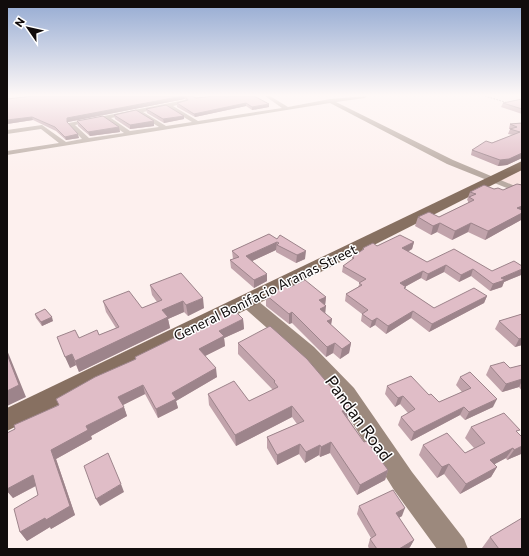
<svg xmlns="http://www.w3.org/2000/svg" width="529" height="556" font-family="Commissioner,sans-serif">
<rect width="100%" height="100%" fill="#fdf0ee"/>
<path fill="#f9e3e0" d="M522,169V189L499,181Z"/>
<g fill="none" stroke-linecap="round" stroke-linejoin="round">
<path stroke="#7c7372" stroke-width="1" stroke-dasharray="1.5 1.5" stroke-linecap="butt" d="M485,96L508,103"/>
<path fill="#b9aba3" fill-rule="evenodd" d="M265,96H270L288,107L330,99L367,96L365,98L336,102L453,160L522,189V194L447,164L330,103L7,155V151L59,143L41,129L7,134V130L42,125L66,142L82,139L69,125V123L185,100L187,103L173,106L198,121L282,108ZM167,107L192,122L166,126L143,112ZM137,113L159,127L130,131L111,118ZM104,119L124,133L89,138L75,125Z"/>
<path fill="#9c897d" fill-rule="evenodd" d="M247,295L253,297L314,347L354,388L412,472L464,539L468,549H437L394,490L338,400L300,357L241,305L238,301L241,297Z"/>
<path fill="#877061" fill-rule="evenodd" d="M522,161V170L7,431V408Z"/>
</g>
<path fill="#c1a3ab" d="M192,96L196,98L226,97L269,107L252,110L246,106L195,117L177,107V103L186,101L185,99L68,122V123L79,138L66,140L56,131L33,120L7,124V99Z
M522,99V114L501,107L503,103Z
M146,109L184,116V119L164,123L147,113Z
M114,115L154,121V126L130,129L115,119Z
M77,121L119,127L120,132L90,136L78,126Z
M522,123V158L507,165L498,166L471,155L472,150L513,135L508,134L510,129H509L510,124Z
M522,185V218L521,220L485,240L468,232L452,240L437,232L431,235L415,226L418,217H439L468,203V201L467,200L470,192L494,189L503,190Z
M269,234L305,259L296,263L276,252V250L252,261L267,281L254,288L231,268L230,260L233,259L232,251Z
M414,242L412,249L408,252L427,262L521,275L504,282L502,287L490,291L471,276L459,282L444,272L426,281L421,278L405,287V289L434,308L487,296L484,303L429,332L411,318L386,334L375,325L370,328L361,321L362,314L345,301L346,294L358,287L360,283L342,272L343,266L352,260V257L362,251L363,248L377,246Z
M150,285L204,308L188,316L184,312L168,319L170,328L79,372L76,365L70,368L79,338L99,335L116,328L106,312L103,301L142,308L157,302L152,295Z
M288,288L326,297L325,305V314L332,319L331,325L351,343L349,353L340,359L333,353L326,357L292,323L289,324L266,306V295Z
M35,314L53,321L42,326L36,318Z
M522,314V345L515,347L495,329L499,321Z
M243,319L244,329L224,338L225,346L205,356L217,377L176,401L178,408L158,418L145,394L123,405L127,416L91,436L92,439L56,459L75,515L51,529L50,527L27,541L20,532L38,495L36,486L13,498L7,491V433L15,429L58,405L135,359V357Z
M238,343L342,400L350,408L348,418L364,442L388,470L385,480L357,495L330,453L320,457L319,455L305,463L299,454L277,465L267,448V437L297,424L292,417L236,446L209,405L208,394L249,401L273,390L238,354Z
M522,365V391L519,387L502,392L486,375L490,366L510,368Z
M460,377L493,407L465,420L460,415L411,441L398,425L401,417L408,413L400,404L395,407L385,394L387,386L429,395L439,402L462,392L456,385Z
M471,427L518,433L521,454L507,460L506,458L494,464L497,467L491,477L460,494L444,474L437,478L419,455L423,445L465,453L474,448L465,438Z
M359,506L402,516L399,518L414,540L410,547L408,549H369L368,546L370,539L371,538L357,514Z
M490,537L522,549H483L482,548Z"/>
<path fill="#9d848b" d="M183,96H184L185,99L68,122V126L67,122V118Z
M246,103V106L195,117L194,114Z
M269,104V107L252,110V107Z
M184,116V119L164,123L163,119Z
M32,117L33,120L7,124V120Z
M154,121V126L130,129V125Z
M119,127L120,132L90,136L88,132Z
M78,134L79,138L66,140L65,137Z
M522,153V158L507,165L498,166L500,160Z
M522,206V218L521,220L485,240L488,231L517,208Z
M440,223L437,232L431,235L433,226Z
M471,223L468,232L452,240L455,231Z
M277,242L276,250L246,264V256Z
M414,242L412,249L401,255L402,248Z
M306,251L305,259L296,263L297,255Z
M446,265L444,272L426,281L428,274Z
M473,269L471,276L459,282L461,275Z
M522,269V273L521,275L504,282L502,287L490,291L493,284L501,278Z
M423,271L421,278L399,290L400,283Z
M267,274V281L254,288V280Z
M487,296L484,303L429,332L432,324Z
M326,297L325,306H326L325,316L319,319V300Z
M203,298L204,308L188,316L186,305Z
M183,301L184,312L168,319L170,328L79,372L75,361L162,310Z
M413,311L411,318L386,334L388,326Z
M292,312V323L289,324V314Z
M52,317L53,321L42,326L41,322Z
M377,318L375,325L370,328L372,321Z
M243,319L244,329L224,338L225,346L201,358L199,349L219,331Z
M332,319L330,330L327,321Z
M522,338V345L515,347L519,339Z
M335,343L333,353L326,357L327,347Z
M351,343L349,353L340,359L342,349Z
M7,350L26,397L7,406Z
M72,354L76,365L70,368L65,357Z
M216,368L217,377L176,401L178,408L158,418L156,409L172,393Z
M522,379V381L519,387L502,392L506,384Z
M143,385L145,394L121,406L118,397Z
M403,396L400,404L395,407L398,398Z
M497,399L493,407L465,420L469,412Z
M292,406V417L236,446L235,435Z
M124,407L127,416L91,436L92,439L56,459L75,515L51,529L50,527L27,541L20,532L45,518L51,450L86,426Z
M464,407L460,415L411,441L414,432Z
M350,408L348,418L342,411Z
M331,442L330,453L320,457L321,447Z
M300,444L299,454L277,465V455Z
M320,445L319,455L305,463L306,452Z
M522,446V452L521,454L507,460L514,450Z
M513,448L506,458L484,470L490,460Z
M449,464L444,474L437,478L442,467Z
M497,467L491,477L460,494L466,484Z
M388,470L385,480L357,495L360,485Z
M33,475L39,484L13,498L7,491V489Z
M121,484L124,492L100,506L96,499Z
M405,508L402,516L393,521L396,513Z
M414,540L410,547L408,549H399Z"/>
<path fill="#e0bdc7" stroke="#9d848b" d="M33,96H183L67,118V122L78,134L65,137L55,127L32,117L7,120V99Z
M185,96H192L196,98L215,96H224L226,97L236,96H254L269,104L252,107L246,103L194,114L177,103L188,100Z
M522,99V109L503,103Z
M166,105L184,116L163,119L146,109Z
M136,110L154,121L130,125L114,115Z
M103,116L119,127L88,132L77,121Z
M522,123V153L509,159L500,160L472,150L486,141L492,143L520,132L510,129L517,127L510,124Z
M517,184L522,185V206L517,208L522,210V213L488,231L471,223L455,231L440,223L433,226L418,217L429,212L439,217L474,200L469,197L476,194L470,192L484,185L494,189L498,188L503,190Z
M269,234L277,239L280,235L306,251L297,255L277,245L279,243L277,242L246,256L267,274L254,280L230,260L239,257L232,251Z
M400,235L414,242L402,248L427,262L454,249L492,271L514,261L522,266V269L501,278L505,280L493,284L473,269L461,275L446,265L428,274L423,271L400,283L406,287L404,288L434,308L474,288L487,296L432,324L413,311L388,326L377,318L372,321L362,314L368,310L346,294L362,285L359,283L366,279L343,266L354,258L352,257L364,249L363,248L373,243L377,246Z
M181,273L203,298L186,305L183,301L162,310L168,317L75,361L72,354L65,357L57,337L75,330L79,338L97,330L99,335L119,327L103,301L129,291L142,308L162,300L150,285Z
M305,280L326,297L319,300L326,306L320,309L332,319L327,321L351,343L342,349L335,343L327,347L292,312L289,314L266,295L286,286L288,288Z
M45,309L52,317L41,322L35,314Z
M233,309L243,319L219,331L224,336L199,349L216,368L172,393L176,399L156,409L143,385L118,397L124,407L86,426L88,430L51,450L70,506L46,520L45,518L20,532L14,509L38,495L33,475L7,489V433L15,429L14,425L59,405L56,399L95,377L136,359L135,357Z
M522,314V338L519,339L499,321Z
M270,326L307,359L342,400L344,399L350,408L342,411L364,442L367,441L388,470L360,485L331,442L321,447L320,445L306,452L300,444L277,455L267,437L304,421L292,406L235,435L208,394L234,381L249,401L278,387L274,382L275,381L238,343Z
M7,354L19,385L7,391Z
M504,362L510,368L522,365V379L506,384L490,366Z
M470,372L497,399L469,412L464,407L414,432L401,417L415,409L403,396L398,398L387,386L411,376L429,395L431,394L439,402L471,388L460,377Z
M504,413L520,430L516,431L522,437V446L514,450L513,448L490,460L497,467L466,484L449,464L442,467L423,445L447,433L465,453L485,443L471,427Z
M108,453L121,484L96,499L84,466Z
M393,490L405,508L396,513L414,540L399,549H377L370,539L376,535L359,506Z
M522,518V549H499L490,537Z"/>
<linearGradient id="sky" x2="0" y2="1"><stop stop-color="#94aad2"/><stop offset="0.55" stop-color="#fef8f7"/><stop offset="1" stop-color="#fef8f7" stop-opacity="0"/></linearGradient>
<rect width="529" height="173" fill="url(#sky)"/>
<g text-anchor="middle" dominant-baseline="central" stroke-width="3" stroke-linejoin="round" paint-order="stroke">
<g font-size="14" fill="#110c0c" stroke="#fff">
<text transform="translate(265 292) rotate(-26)">General Bonifacio Aranas Street</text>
</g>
<g font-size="17" fill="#110c0c" stroke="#fff">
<text transform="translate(359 418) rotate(54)">Pandan Road</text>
</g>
</g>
<rect width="529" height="556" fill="none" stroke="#110c0c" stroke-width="16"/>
<g transform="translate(28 28) rotate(304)" stroke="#ffffff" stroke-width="3" paint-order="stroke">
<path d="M0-3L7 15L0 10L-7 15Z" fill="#110c0c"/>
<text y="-6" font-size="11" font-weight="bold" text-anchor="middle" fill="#110c0c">N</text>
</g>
</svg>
